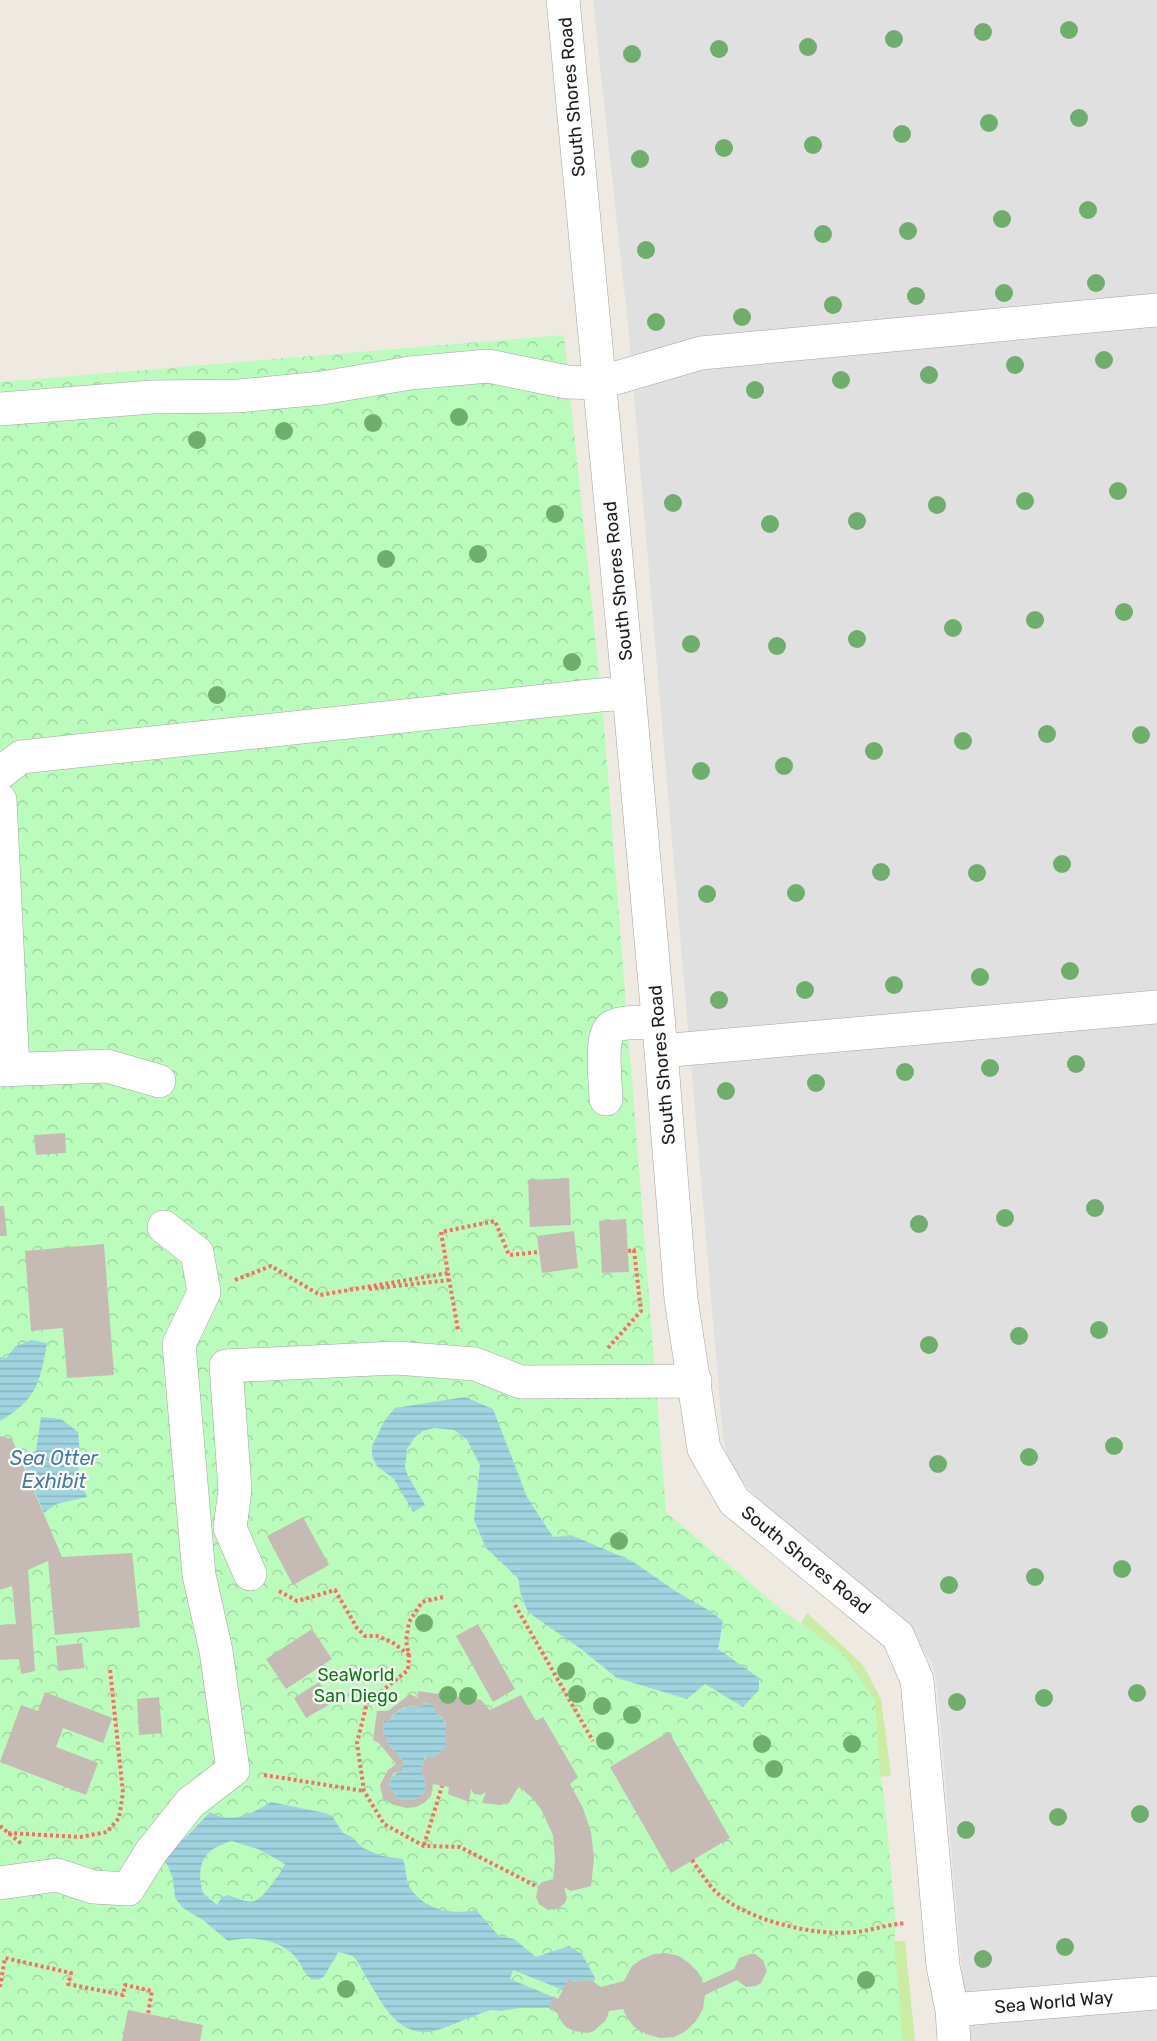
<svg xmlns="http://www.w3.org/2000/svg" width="1157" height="2041" font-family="Rubik,sans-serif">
<defs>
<pattern id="park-crowns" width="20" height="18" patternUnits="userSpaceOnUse" patternTransform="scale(1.5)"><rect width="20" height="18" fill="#bafcbc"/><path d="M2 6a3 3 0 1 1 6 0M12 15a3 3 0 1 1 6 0" fill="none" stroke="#9fd7a1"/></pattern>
<pattern id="water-rules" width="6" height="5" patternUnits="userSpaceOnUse" patternTransform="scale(1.5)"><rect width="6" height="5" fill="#9ed3df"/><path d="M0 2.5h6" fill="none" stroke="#88b5bf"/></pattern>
</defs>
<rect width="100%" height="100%" fill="#eee9e1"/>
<path fill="#caeca3" d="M807,1613L863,1665L881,1699L891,1776L833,1779L822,1639L801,1623Z
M894,1941H905L915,2041H862Z"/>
<path fill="url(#park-crowns)" d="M564,335L603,713L666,1512L782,1610L843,1654L875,1700L880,1776L883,1787L896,1924L894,1941L903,2041H0V382Z"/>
<path fill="#e0e0e0" d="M593,0H1157V2041H968L937,1686L932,1663L915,1636L890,1609L756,1497L735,1473L727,1457L723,1437L628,325Z"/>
<path fill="url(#water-rules)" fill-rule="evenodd" d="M31,1340L47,1343C40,1383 37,1399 0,1421V1357L6,1358L15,1347Z
M465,1397L493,1409L527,1497L553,1537L571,1535L632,1561L677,1592L710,1611L723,1621L718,1649L759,1678V1690L743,1707L705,1684L687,1699L617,1678L581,1649L528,1612L521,1595L518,1578L486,1548L474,1520L480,1465L467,1440L454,1430L434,1428L423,1431L415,1437L407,1449L405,1468L409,1478L425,1505L413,1512L394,1479L377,1466L372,1456V1446L385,1420L395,1408Z
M41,1417L61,1419L78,1432L80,1454L78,1475L87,1497L56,1504L44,1513L21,1458L36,1451Z
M426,1702L436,1707L433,1711C450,1722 446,1728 445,1747L434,1757H425L421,1768L426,1787L422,1796L413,1800L398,1799L389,1787C390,1778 393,1774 402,1771L403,1760L387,1743L388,1738L383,1736L384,1720L389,1721C397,1709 407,1705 421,1707Z
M271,1802L325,1813L332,1816L343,1833L352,1837L363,1848L382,1856L403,1859C406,1867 406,1879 409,1886C423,1910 451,1915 476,1910L499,1936L514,1939L536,1957L569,1946L582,1954L595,1978L594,1982L585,1980L573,1982L569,1978L563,1990L513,1970L510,1979L558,1999L552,2011L549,2008H519L500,2011L491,2010C472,2015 453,2026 434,2031C397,2039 381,2001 365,1975C361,1969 358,1959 352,1956C348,1954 342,1953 338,1952C336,1958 334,1960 331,1964C326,1972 324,1984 311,1978C304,1975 302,1965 297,1959C282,1939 250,1935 228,1941L203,1920L183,1908L175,1898L173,1879L168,1866L161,1857L188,1835L210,1812C232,1825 251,1814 271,1802ZM232,1841L258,1849L285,1864C281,1872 277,1877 272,1884C255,1905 254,1905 228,1895L222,1897L217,1905L203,1893C195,1865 204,1848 232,1841Z"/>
<path fill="#c6bbb4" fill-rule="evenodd" d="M65,1133L66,1153L36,1155L34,1135Z
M569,1178L571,1225L530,1227L528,1180Z
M0,1206H4L7,1236H0Z
M626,1219L629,1272L602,1273L599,1221Z
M574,1231L578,1268L542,1273L537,1236Z
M104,1244L114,1375L67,1378L63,1328L31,1331L25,1251Z
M0,1436L12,1439L62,1557L132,1553L140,1627L55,1635L48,1561L28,1570L35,1671L21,1674L19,1659L0,1660V1625L16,1624L12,1586L0,1590Z
M303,1517L329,1565L293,1585L267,1536Z
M478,1624L515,1689L493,1702L456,1636Z
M312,1629L332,1659L286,1689L266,1659Z
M82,1643L84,1668L58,1671L56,1646Z
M319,1682L332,1703L306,1718L294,1698Z
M418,1691L481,1700L490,1710L521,1695L536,1721L543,1717L578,1777L570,1784L583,1808L591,1832L594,1858L591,1886L571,1891L564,1887L567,1898L565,1903L558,1909L548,1910L539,1904L536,1897L538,1887L542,1882L553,1879L555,1861L553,1835L541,1809L534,1800L519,1786L509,1803L500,1805L482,1803L486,1792L481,1795L474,1794L471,1789L469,1802L448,1794L449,1787L433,1784L431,1796L424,1803L416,1807L407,1808L394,1805L383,1799L380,1785L388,1770L396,1764L379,1743L373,1740L377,1711H388L410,1694L418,1698ZM426,1702L436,1707L433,1711L443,1718L446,1724L445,1747L434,1757H426L421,1768L426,1787L422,1796L413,1800L398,1799L389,1787L390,1780L394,1773L402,1771L403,1760L387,1743L388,1738L383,1736L384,1720L389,1721L394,1714L402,1708L412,1706L421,1707Z
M45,1692L112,1718L103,1743L63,1728L56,1747L98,1763L86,1795L0,1762L21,1705L38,1711Z
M159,1697L162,1733L139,1735L137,1699Z
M669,1732L730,1838L671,1873L610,1767Z
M666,1953L679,1956L689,1963L698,1972L703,1983L734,1969L739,1958L750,1954H755L763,1960L767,1971L761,1983L756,1986L746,1987L737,1980L705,1995L703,2009L696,2021L686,2031L674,2037L660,2038L646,2034L634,2027L626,2016L623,2009L609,2011L606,2020L594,2031L588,2033L574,2031L566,2027L561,2021L557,2013L549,2008L553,1996L558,1999L569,1978L573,1982L585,1980L592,1981L601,1987L624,1981L632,1966L642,1959L654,1954Z
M128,2010L203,2025L200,2041H122Z"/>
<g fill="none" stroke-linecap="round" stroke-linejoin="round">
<defs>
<path id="minor" d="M563,0L629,693L661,1051L681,1299L704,1449L734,1501L898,1636L917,1680L943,1966L952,2010L954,2041
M0,409L152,397L238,396L322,388L410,373L488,366L567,382L599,383L701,353L1157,310
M0,773L21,757L600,695L629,693
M0,800L13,1069
M661,1051L1157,1007
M0,1070L107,1066L159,1081
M606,1099C606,1085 599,1034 612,1027C624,1020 646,1023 659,1022
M250,1574L230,1528L235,1490L226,1366L396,1358L475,1364L521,1382L695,1381
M0,1883L57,1875L93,1887L128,1889L151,1852L190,1803L233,1770L216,1651L199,1575L179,1344L204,1292L197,1253L164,1227
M952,2010L1157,1993"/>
</defs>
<use href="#minor" stroke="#a3a3a3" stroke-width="34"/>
<path stroke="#ff6a61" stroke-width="4" stroke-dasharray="3 3" stroke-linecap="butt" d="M448,1273L458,1330
M235,1280L271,1266L320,1295L448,1273L441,1232L495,1221L509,1255L539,1252
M369,1289L449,1280
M608,1348L641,1311L634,1250L628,1251
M279,1591L297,1601L335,1590L357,1628L365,1636H377L392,1642L409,1655
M443,1597L422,1602L409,1622L406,1641L409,1656L408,1670L367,1703L357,1743L364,1791L384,1824L424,1846L460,1847L538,1887
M515,1605L593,1741
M264,1775L364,1791
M0,1826L23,1845
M8,1833L80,1837L107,1832L119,1818L123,1793L110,1669
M424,1845L442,1786
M692,1860C699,1870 706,1881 714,1890C743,1920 816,1937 856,1932C873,1930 889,1924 906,1923
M0,1987L5,1958L71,1973L68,1984L123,1995L125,1985L152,1991L148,2014"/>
<use href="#minor" stroke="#fff" stroke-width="33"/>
</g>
<g fill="#6eaf6b">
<circle cx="1069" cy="30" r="9"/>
<circle cx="983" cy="32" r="9"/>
<circle cx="894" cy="39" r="9"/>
<circle cx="808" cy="47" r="9"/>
<circle cx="719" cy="49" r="9"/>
<circle cx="632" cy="54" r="9"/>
<circle cx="1079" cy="118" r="9"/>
<circle cx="989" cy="123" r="9"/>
<circle cx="902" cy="134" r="9"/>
<circle cx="813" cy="145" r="9"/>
<circle cx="724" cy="148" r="9"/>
<circle cx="640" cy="159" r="9"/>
<circle cx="1088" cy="210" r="9"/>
<circle cx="1002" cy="219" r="9"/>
<circle cx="908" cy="231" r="9"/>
<circle cx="823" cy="234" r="9"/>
<circle cx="646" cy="250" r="9"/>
<circle cx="1096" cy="283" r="9"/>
<circle cx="1004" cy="293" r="9"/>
<circle cx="916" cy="296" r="9"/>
<circle cx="833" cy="305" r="9"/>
<circle cx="742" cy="317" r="9"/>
<circle cx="656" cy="322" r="9"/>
<circle cx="1104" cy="360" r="9"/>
<circle cx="1015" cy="365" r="9"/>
<circle cx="929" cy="375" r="9"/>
<circle cx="841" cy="380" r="9"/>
<circle cx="755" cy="390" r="9"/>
<circle cx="459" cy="417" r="9"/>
<circle cx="373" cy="423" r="9"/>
<circle cx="284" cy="431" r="9"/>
<circle cx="197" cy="440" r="9"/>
<circle cx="1118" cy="491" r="9"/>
<circle cx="1025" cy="501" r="9"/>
<circle cx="673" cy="503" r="9"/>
<circle cx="937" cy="505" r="9"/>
<circle cx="555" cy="514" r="9"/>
<circle cx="857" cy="521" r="9"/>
<circle cx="770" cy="524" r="9"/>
<circle cx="478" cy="554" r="9"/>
<circle cx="386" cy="559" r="9"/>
<circle cx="1124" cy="612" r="9"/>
<circle cx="1035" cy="620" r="9"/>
<circle cx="953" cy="628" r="9"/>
<circle cx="857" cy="639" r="9"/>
<circle cx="691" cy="644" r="9"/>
<circle cx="777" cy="646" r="9"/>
<circle cx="572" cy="662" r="9"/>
<circle cx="217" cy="695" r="9"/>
<circle cx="1047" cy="734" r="9"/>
<circle cx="1141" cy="735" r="9"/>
<circle cx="963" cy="741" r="9"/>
<circle cx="874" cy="751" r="9"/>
<circle cx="784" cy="766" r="9"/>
<circle cx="701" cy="771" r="9"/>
<circle cx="1062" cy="864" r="9"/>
<circle cx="881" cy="872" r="9"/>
<circle cx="977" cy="873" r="9"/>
<circle cx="796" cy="893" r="9"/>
<circle cx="707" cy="894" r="9"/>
<circle cx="1070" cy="971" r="9"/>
<circle cx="980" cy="977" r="9"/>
<circle cx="894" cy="985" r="9"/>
<circle cx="805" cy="990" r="9"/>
<circle cx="719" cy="1000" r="9"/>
<circle cx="1076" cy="1064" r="9"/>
<circle cx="990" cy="1068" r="9"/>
<circle cx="905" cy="1072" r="9"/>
<circle cx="816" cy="1083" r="9"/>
<circle cx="726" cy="1091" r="9"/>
<circle cx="1095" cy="1208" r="9"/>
<circle cx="1005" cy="1218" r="9"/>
<circle cx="919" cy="1224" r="9"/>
<circle cx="1099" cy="1330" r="9"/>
<circle cx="1019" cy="1336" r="9"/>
<circle cx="929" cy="1345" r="9"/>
<circle cx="1114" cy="1446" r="9"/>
<circle cx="1029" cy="1457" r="9"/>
<circle cx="938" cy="1464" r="9"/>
<circle cx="619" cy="1541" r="9"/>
<circle cx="1122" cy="1569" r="9"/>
<circle cx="1035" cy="1577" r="9"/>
<circle cx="949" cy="1585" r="9"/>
<circle cx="424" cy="1623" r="9"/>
<circle cx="566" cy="1671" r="9"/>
<circle cx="1137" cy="1693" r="9"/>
<circle cx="577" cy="1694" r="9"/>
<circle cx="448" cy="1695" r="9"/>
<circle cx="468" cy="1696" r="9"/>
<circle cx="1044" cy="1698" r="9"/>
<circle cx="957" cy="1702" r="9"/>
<circle cx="602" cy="1706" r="9"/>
<circle cx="632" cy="1715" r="9"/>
<circle cx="605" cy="1741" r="9"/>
<circle cx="762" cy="1744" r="9"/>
<circle cx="852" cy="1744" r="9"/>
<circle cx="774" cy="1769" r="9"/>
<circle cx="1140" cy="1814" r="9"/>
<circle cx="1058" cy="1817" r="9"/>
<circle cx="966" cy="1830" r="9"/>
<circle cx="1065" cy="1947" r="9"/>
<circle cx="983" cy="1959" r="9"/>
<circle cx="866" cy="1980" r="9"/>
<circle cx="346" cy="1989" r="9"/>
</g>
<g text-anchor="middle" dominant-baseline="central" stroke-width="4.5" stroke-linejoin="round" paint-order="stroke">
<g font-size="18" fill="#1c1c1c" stroke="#fff">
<text transform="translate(572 97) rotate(-95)">South Shores Road</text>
<text transform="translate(618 581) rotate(-96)">South Shores Road</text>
<text transform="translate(662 1065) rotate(-95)">South Shores Road</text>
<text transform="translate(806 1560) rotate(39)">South Shores Road</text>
<text transform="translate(1054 2002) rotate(-5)">Sea World Way</text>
</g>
<g font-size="18" fill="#057f0a" stroke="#fff">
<text x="356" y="1675">SeaWorld<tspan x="356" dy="21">San Diego</tspan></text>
</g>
<g font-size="20" font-style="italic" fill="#417aa8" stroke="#fff">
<text x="54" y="1458">Sea Otter<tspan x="54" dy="23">Exhibit</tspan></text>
</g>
</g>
</svg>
